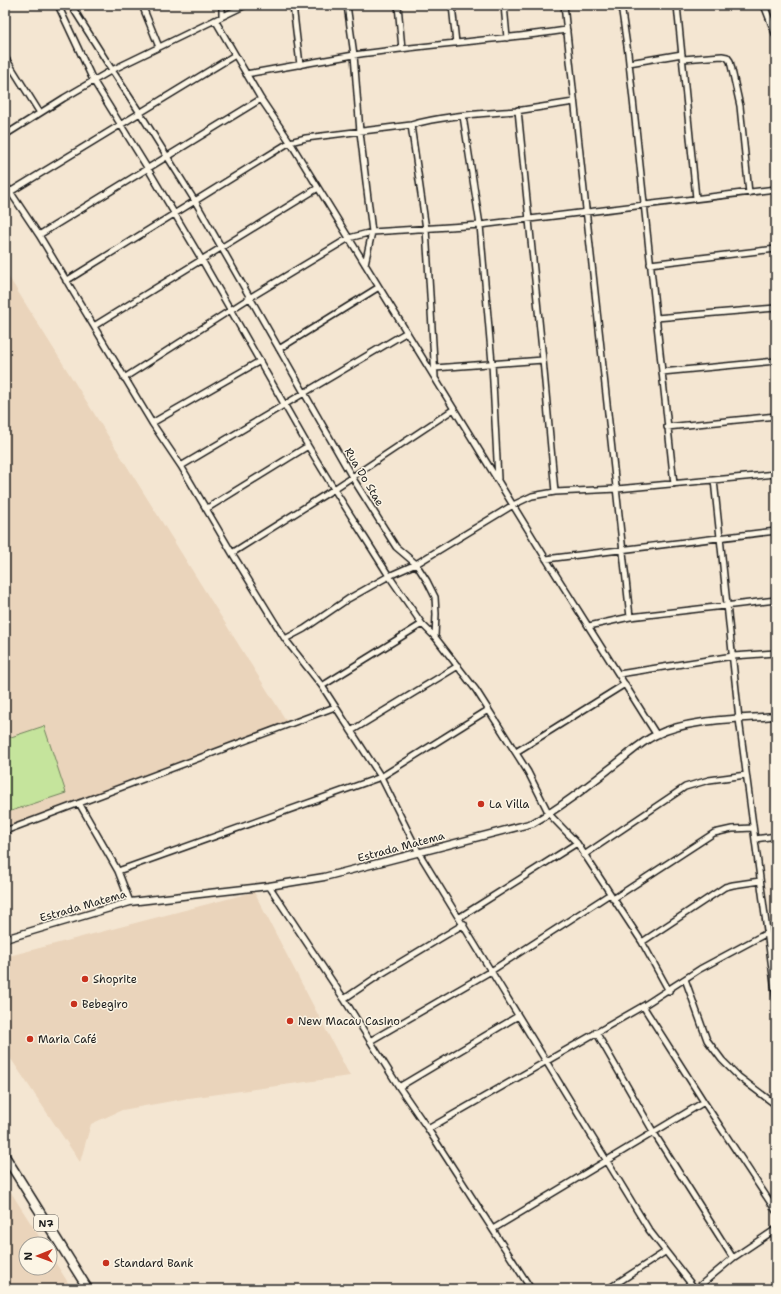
<svg xmlns="http://www.w3.org/2000/svg" width="781" height="1294" font-family="'Shantell Sans',sans-serif">
<rect width="100%" height="100%" fill="#f4e6d2"/>
<filter id="ink" filterUnits="userSpaceOnUse"><feTurbulence type="fractalNoise" baseFrequency=".025" numOctaves="2"/><feDisplacementMap in="SourceGraphic" scale="8" xChannelSelector="R" yChannelSelector="G"/><feConvolveMatrix kernelMatrix="1 2 1 2 8 2 1 2 1" color-interpolation-filters="sRGB"/></filter>
<g filter="url(#ink)">
<path fill="#ead4bb" d="M5,271L287,722L5,827Z
M254,892L350,1076L189,1098L122,1110L91,1124L80,1162L5,1050V957Z
M5,1183L44,1244H26V1268H50V1254L72,1289H5Z"/>
<path fill="#c5e49c" stroke="#70805c" d="M44,726L66,793L5,813V739Z"/>
<g fill="none" stroke-linecap="round" stroke-linejoin="round">
<defs>
<path id="minor" d="M58,5L93,80L148,169L202,260L308,446L334,489L389,576L422,624L435,637L476,690L528,772L549,814L577,843L642,942L669,991
M71,5L112,70L140,113L195,201L352,477L396,547L416,564L427,581L435,597L436,614L435,637
M142,5L159,47
M222,5V16
M293,5L300,65
M347,5L354,55L360,132L372,232L365,264
M398,5L402,49
M452,5L456,43
M504,5L507,38
M564,5L630,617
M621,5L628,53L674,484
M677,5L696,198
M764,5L776,36
M215,20L261,99L290,142L546,559L656,734
M5,57L40,113
M683,59L722,56L727,57L730,61L740,106L749,193
M629,63L682,54
M246,74C282,68 318,61 354,55C424,45 496,40 567,30
M518,110L543,360L555,492
M463,116L480,225L492,363L498,479
M411,125L426,229L435,377
M5,135L64,98L112,70L246,5
M5,184L39,235L152,423L181,466L232,553L285,639L322,686L381,777L419,853L649,1230L695,1289
M10,192L235,55
M39,235L261,99
M650,264L776,249
M66,281L290,142L306,138L411,125C445,115 481,114 516,111C536,108 555,105 574,102
M656,318L776,308
M94,326L318,188
M279,349L379,287
M435,368L543,360
M662,372L776,361
M124,378L251,297L349,238L372,232L480,225L776,189
M152,423L260,361
M667,427L776,416
M181,466L407,332
M714,480L739,719L776,999
M206,509L308,446
M232,553L334,489L454,409
M546,559L776,531
M589,626L630,617L776,600
M285,639L304,629L348,599L389,576L416,564L513,505L532,496L555,492L617,489L776,474
M619,674L733,656L776,653
M322,686L422,624
M351,731L458,666
M516,752L625,684
M79,803L118,871
M5,831L335,707
M755,839L776,836
M584,855L685,787L709,780L746,775
M269,886L344,999L399,1087L428,1129L531,1289
M613,899L714,833L732,829L753,828
M130,902L118,871L381,777L488,710
M460,917L577,843
M642,942L725,887L733,885L760,881
M685,979L707,1040L722,1060L739,1077L776,1105
M344,999L381,974L464,924
M643,1006L704,1102L776,1211
M596,1032L654,1133L733,1258
M370,1041L491,971L610,894
M399,1087L518,1016
M428,1129L643,1006L700,969L767,933
M493,1229L704,1102
M608,1289L665,1252
M696,1289L733,1258L776,1229"/>
<path id="tertiary" d="M5,939L130,902L269,886L324,877L533,823C563,806 590,784 617,763C629,754 642,741 656,735C687,719 741,719 776,716"/>
<path id="primary" d="M5,1156L88,1289"/>
</defs>
<use href="#minor" stroke="#1c1c1c" stroke-width="8"/>
<use href="#tertiary" stroke="#1c1c1c" stroke-width="9"/>
<use href="#primary" stroke="#1c1c1c" stroke-width="11"/>
<use href="#minor" stroke="#fcf5e5" stroke-width="5"/>
<use href="#tertiary" stroke="#fcf5e5" stroke-width="6"/>
<use href="#primary" stroke="#fcf5e5" stroke-width="8"/>
</g>
</g>
<g fill="#c8321e" stroke="#fcf5e5" stroke-width="1.5">
<circle cx="481" cy="804" r="4"/>
<circle cx="85" cy="979" r="4"/>
<circle cx="74" cy="1004" r="4"/>
<circle cx="290" cy="1021" r="4"/>
<circle cx="30" cy="1039" r="4"/>
<circle cx="106" cy="1263" r="4"/>
</g>
<g text-anchor="middle" dominant-baseline="central" stroke-width="3" stroke-linejoin="round" paint-order="stroke">
<rect fill="#fcf5e5" stroke="#5f5d58" stroke-width="1" x="34" y="1215" width="24" height="16" rx="3"/>
<g font-size="10" font-weight="bold" fill="#1c1c1c">
<text x="46" y="1223">N7</text>
</g>
<g font-size="11" fill="#1c1c1c" stroke="#fcf5e5">
<text transform="translate(364 477) rotate(59)">Rua Do Stae</text>
<text transform="translate(401 847) rotate(-15)">Estrada Matema</text>
<text transform="translate(83 906) rotate(-16)">Estrada Matema</text>
</g>
<g font-size="11" fill="#1c1c1c" stroke="#fcf5e5" text-anchor="start">
<text x="489" y="804">La Villa</text>
<text x="93" y="979">Shoprite</text>
<text x="82" y="1004">Bebegiro</text>
<text x="298" y="1021">New Macau Casino</text>
<text x="38" y="1039">Maria Café</text>
<text x="114" y="1263">Standard Bank</text>
</g>
</g>
<rect width="781" height="1294" fill="none" stroke="#fcf5e5" stroke-width="20"/>
<rect x="10" y="10" width="761" height="1274" fill="none" stroke="#1c1c1c" stroke-width="1.5" filter="url(#ink)"/>
<g transform="translate(38 1256) rotate(269)"><circle r="19" fill="#fcf5e5" stroke="#a29e95"/>
<path d="M0-3L7 15L0 10L-7 15Z" fill="#c8321e"/>
<text y="-6" font-size="11" font-weight="bold" text-anchor="middle" fill="#1c1c1c">N</text>
</g>
</svg>
